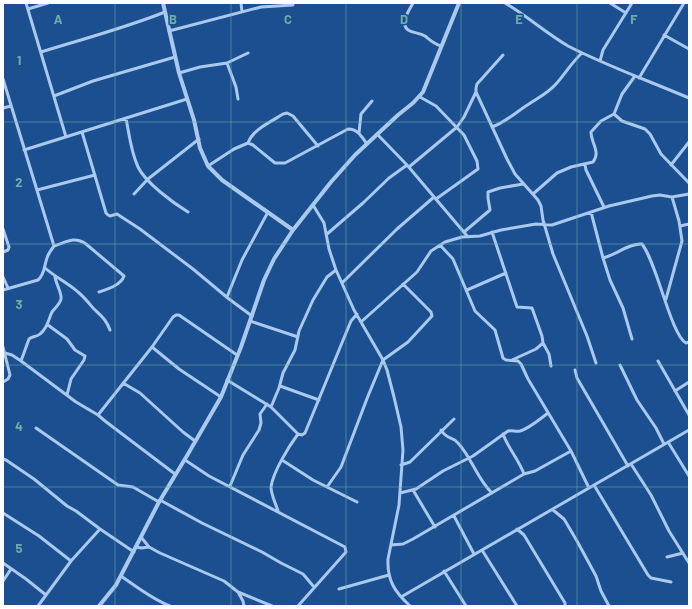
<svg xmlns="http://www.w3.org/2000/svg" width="692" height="609" font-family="Barlow,sans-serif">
<rect width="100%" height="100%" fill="#1b4f8f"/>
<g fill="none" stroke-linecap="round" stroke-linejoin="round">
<path stroke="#a9c9ee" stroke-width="3" d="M26,3L66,137
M241,3L242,12
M413,3C409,11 398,25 410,31C414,33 420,33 425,36C430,40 434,44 441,46
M505,3C527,16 546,33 568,46C607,66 649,81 689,98
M610,3L626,13
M28,9L48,3
M169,31L261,7L293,5
M664,35L689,49
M41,52C83,39 125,28 165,12
M503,55L477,84L476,88V92L507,159L515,174L538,200L541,206L543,220L553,254L587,336L596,363
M600,61L603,50L632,3
M227,63L236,87L238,99
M179,73L200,67L227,63L248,53
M639,78L684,3
M3,79L54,246
M54,96L93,81L175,57
M420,97L436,106L464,135L477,161L478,169L436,199
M3,108L11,106
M614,114L622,121L645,129L650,134L661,154L689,183
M614,114L622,94L635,76
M126,118C129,134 131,152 138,167C145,182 173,203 188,212
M492,127C506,122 516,112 529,104C538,98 548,93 556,84C565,74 572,62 582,53
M82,132L106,213L108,215L110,216L117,214L140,229L193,269L229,299L252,316
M359,133L361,114L372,101
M377,134L407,165L468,237
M248,143C253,129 271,122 283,114L287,113L293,116L318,146
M24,150L187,99
M585,165L586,170L604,207
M671,165L689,142
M208,166L234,149L248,143L253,145L275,163H285L348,129C358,129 362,137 367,144
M409,167L457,127L464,117L476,92
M37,190L95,175
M134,194L148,179L199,139
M533,194L557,173L571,167L593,162C601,152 591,143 591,132L601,121L614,114
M313,205L324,223L329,249L336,270L354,310L383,360L387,370L394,397L401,427L403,450L399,505L388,559C387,581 395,592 410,606
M591,212L603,258L610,280L623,308L632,339
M680,226L689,224
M3,229L9,247L8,250L3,252
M464,232L490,210L488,198V192L500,188L523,184
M492,232L517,307L532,308L542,336L543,343L549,354L551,366
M327,234L363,203L389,178L407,165
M440,245L453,259L475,311L495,330L503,358L506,360L518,361L521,364L528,379L571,451L589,488
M603,258C616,255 629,243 642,244C657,263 671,335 686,343L689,342
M45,268C55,277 68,283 78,292C84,297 88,302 93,308C101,316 106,319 110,330
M3,277L8,288
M342,283L397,229L434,197
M3,290L38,280C45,274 44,266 47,258C48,254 51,250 54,246C67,242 74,236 86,244L124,276C121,285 108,289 99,292
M467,290L506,273
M227,297L242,260L268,212
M666,299L682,241L679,221L672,197
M250,321L298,337
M361,322L417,272L431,251L445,242L462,237L480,236L501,230L536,224L552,225L609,206L652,196L660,195L672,197L689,194
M48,325L67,339L75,350L85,356L84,360L71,379L67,395
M3,347L10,375L8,379L3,382
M152,347L179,369L221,397
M5,353L12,355L21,361L76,402L98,415L105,421L175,474
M512,360L536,349L543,343
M21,361L29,339C32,336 37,337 40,334C48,328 48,320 52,312C55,308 60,304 61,299C62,293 56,284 55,277
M658,361L689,415
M620,365L637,400L656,428L664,444
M575,370L577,378L628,466
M227,380L271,407L298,434L302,435L305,433L346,333L351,321L357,314
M123,383L140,393L183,432L195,441
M280,386L319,400
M675,391L689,382
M271,407L279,388L283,373L295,350L299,331L313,300L327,277L336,270
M98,415L152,347L173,317L176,315H179L237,355
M36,428L118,485L133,487L159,502
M441,430C448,441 453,436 458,443C472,458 477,479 492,493
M503,434C508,448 519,460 524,474
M668,442L689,476
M3,459L6,460L34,479L67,506L76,511L100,529L134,552
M185,460L209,476L345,547L346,552L298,606
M282,460L313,480L357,502
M631,464L651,495L669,531L689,563
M401,465L410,462L454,419
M594,485L648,575L651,578L671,582
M230,486L243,455L259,430L261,423L260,414L267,404
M327,487L341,467L368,396L383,360L408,342L432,316L431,312L403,284
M413,490L435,527
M400,493L416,489L443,471L473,456L508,431C512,430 516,432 520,431C530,428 540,419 548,413
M160,500L202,523L262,552L281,563L303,574L314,587
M553,510L564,519L577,541L596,576L601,591L609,606
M278,511C276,504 271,495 271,487C273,472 289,446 298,434
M3,513L39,536L71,561
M454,516L474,554
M517,529L524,535L565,603V606
M141,537L149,547L160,553L224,581L238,592L272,606
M391,545L403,544L413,539L524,474L535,471L571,451
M136,547L141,548L149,547
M482,550L517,606
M667,557L683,553
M3,563L26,579L46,595
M444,571L466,606
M121,576C137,587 152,599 170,606
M3,581L11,569
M339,589L389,575
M238,592L243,601L244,606
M401,597L689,430
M38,606L71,561L100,529"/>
<path stroke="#a9c9ee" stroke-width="4" d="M163,3L179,73L194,120L200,148L208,166L222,180L293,230
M99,606L116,585L159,502L188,454L221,397L241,347L264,280L274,259L293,230L331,182L355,155L398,115L413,103L423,92L459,3"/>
</g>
<path fill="none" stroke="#6fada8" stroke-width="1" stroke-opacity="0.55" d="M115,3V606M231,3V606M346,3V606M461,3V606M577,3V606M3,122H689M3,244H689M3,365H689M3,487H689"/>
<g font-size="13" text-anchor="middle" font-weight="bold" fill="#6fada8" stroke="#1b4f8f" stroke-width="3" stroke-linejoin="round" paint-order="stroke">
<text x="58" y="24">A</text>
<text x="173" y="24">B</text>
<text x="288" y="24">C</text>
<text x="404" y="24">D</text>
<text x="519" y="24">E</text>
<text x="634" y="24">F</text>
<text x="19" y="65">1</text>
<text x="19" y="187">2</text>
<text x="19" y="309">3</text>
<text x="19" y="431">4</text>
<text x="19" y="553">5</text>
</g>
<rect width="692" height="609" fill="none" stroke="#ffffff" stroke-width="8"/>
</svg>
